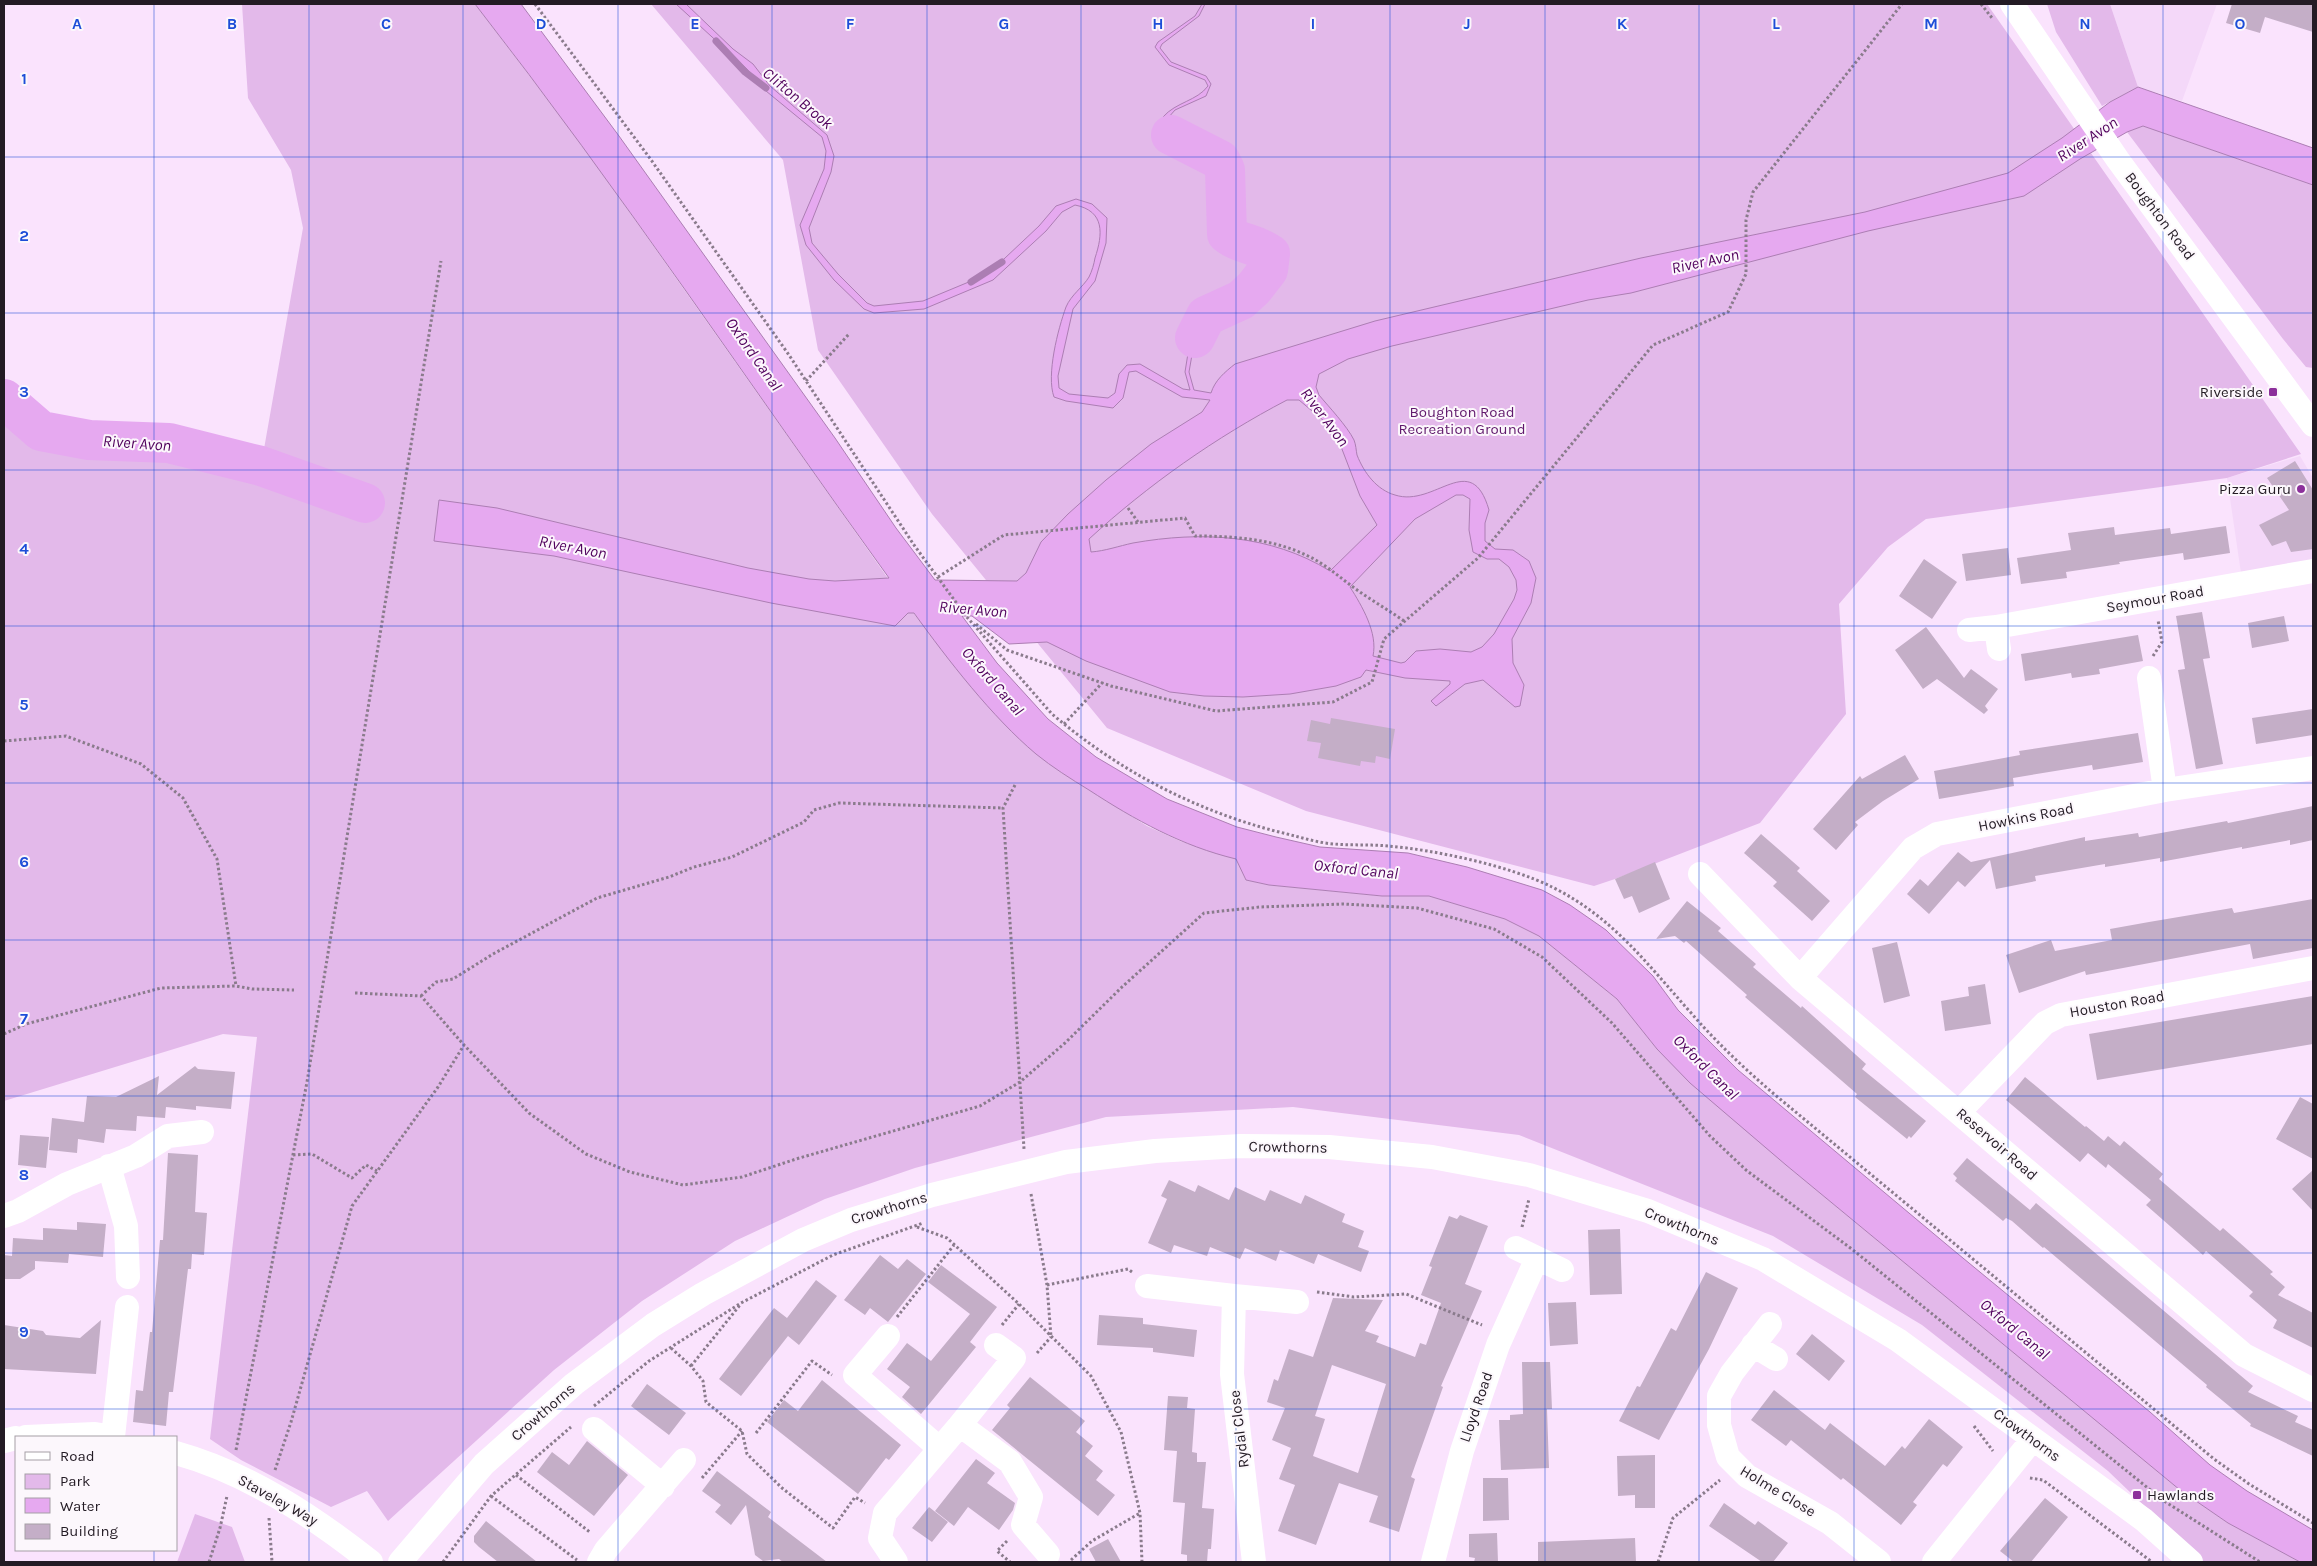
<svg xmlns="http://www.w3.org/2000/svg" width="2317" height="1566" font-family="Karla,sans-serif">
<rect width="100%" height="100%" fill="#fae3fd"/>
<path fill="#f4d8f9" d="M2110,4H2217L2182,101L2138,87Z
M2300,456L2313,478V562L2241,573L2227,478Z"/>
<path fill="#e3b9ea" d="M242,4H475L580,142L904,601L972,686L1036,753L1062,773L1147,826L1180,841L1236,859L1246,880L1269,885L1382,896H1429L1505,919L1539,936L1617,999L1657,1049L1786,1165L2180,1490L2228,1523L2300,1562H2203L2108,1471L1922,1325L1773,1236L1519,1135L1293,1107L1106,1117L915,1168L825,1199L735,1241L642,1301L554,1370L388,1521L367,1491L331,1507L241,1460L210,1439L257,1037L223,1034L4,1101V399L41,431L89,440L169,443L261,466L303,228L291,170L248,98Z
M651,4H1987L2301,454L2227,478L1926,519L1888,547L1839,604L1846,714L1760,823L1615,879L1594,886L1306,811L1107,728L932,514L818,350L783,160Z
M2047,4H2110L2138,87L2102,106L2056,32Z
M2143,126L2313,185V368L2306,367L2283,339L2127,132Z
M195,1514L232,1527L245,1562H177Z"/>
<path fill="#e6a9f0" stroke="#ac7eb3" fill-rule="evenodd" d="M475,4H521L619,136L835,438L896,528L935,580L1017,581L1026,573L1041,542L1068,514L1106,480L1151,444L1202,412L1210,400L1182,397L1136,371L1129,372L1123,398L1113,408L1066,401L1054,397C1046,375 1058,329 1066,307C1071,295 1083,287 1089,277C1092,271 1094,264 1095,258C1103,234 1105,211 1075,205L1062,212L1046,231L993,280L924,309L874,313L864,309L834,280L806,245L800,225L824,169L826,151L822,137L766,91L747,69L676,4H686L733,49L753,64L770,86L827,135L834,156L831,172L809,228L812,243L838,274L867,303L874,306L923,301L988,274L1039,226L1056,206L1076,199L1092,204L1107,218L1106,243L1095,281L1073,309L1058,376L1059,388L1069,394L1108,398L1115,393L1119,374L1127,365L1140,364L1183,389L1190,390L1185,372L1189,347L1204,316L1260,283L1267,269V255L1258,249L1234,245L1224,236L1223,175L1216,162L1183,146L1164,132L1163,117C1176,102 1197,101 1208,86L1205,80L1169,65L1155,47L1158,42L1195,16L1202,4H1205L1199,16L1162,44L1160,48L1171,62L1206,76L1211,84L1206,96L1175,110L1168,118L1170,131L1185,142L1217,157L1227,175L1230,233C1239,244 1257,244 1269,252L1270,271L1263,286L1209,319L1193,349L1189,372L1194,390L1211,393C1215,380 1225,372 1235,364L1375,321L1641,258L1865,212L2008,173L2062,138L2110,102L2138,87L2313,148V185L2143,126L2127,132L2080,159L2024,196L1868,231L1631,293L1588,300L1392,346L1348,359L1319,374L1316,387L1319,395C1329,407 1347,426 1354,440C1356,445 1356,450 1357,455C1364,473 1377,490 1395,495C1435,508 1471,448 1489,510L1485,523V541L1495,549L1513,550L1529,561L1536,578L1531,603L1512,639L1513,663L1524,685L1520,706L1515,707L1483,680L1465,684L1436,706L1431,701L1450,684V681L1405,678L1366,670L1361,677L1336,686L1290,694L1243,697L1204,696L1170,692L1086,661L1047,642L1009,644L972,616H962L997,663L1048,719L1096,757L1167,799L1237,827L1276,837L1320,847L1408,853L1467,867L1542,890L1570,905L1606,930L1653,976L1678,1010L1738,1070L1952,1249L2150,1412L2210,1465L2247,1491L2313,1530V1562H2300L2228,1523L2180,1490L1786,1165L1690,1083L1657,1049L1617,999L1539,936L1505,919L1429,896H1382L1269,885L1246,880L1236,859C1182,846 1135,820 1089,790C1071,779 1052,767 1036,754C992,717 948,660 914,613H908L895,626L771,603L554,556L434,541L439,500L497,508L748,568L809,579L835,581L889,578C751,387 620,190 475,4ZM1287,400H1299L1330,426L1340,444L1360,496L1377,525L1330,571C1270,534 1201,531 1133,543C1119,546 1105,551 1091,552L1089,539C1148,485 1216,437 1287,400ZM1456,495H1463L1470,499L1469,530L1473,552L1487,559H1499L1509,567L1516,580L1517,590L1514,599L1494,634L1482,647L1471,652L1440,649L1416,651L1405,662L1401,663L1373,656C1378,633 1362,606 1350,587L1415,519Z"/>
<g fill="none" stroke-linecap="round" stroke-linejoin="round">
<path stroke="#ac7eb3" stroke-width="7" d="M716,41L745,72L766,88
M971,282L1002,262"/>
<path stroke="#e6a9f0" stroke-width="40" d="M1171,135L1220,160L1225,170L1227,234C1239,244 1255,243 1270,254L1268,270L1254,288L1241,300L1206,316L1195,338
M4,399L41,431L89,440L169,443L261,466L365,503"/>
</g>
<path fill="#c4aec7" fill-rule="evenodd" d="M2232,4H2313V32L2265,17L2260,33L2226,23Z
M2295,461L2313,490V549L2291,552L2286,541L2272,546L2259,525L2289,510L2267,478Z
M2226,526L2230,553L2184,560L2183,553L2119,562L2120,564L2066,572L2067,578L2021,584L2017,558L2071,550L2068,533L2114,527L2115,535L2170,528L2171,534Z
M2008,548L2011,575L1966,581L1962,554Z
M1924,559L1957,582L1932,619L1899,596Z
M2202,612L2210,658L2203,659L2223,764L2196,769L2178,670L2185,669L2176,616Z
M2284,616L2289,641L2252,648L2248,623Z
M1926,627L1964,678L1971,669L1998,689L1985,706L1988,710L1984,714L1937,679L1923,689L1895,650Z
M2138,635L2143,661L2099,669L2100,674L2072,678L2071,673L2025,681L2021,654Z
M2313,709V735L2256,744L2252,718Z
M1331,718L1395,729L1390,759L1376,756L1375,763L1361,761L1360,766L1318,758L1321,743L1307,741L1311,720L1330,724Z
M2138,733L2143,762L2093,770L2092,765L2013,778L2014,786L1939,799L1934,771L2020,755L2019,751Z
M1905,755L1919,779L1883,801L1855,822L1858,825L1836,850L1813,829L1860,776L1862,779Z
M2313,806V840L2290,845V840L2242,849V847L2160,862V858L2105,867V864L2035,876L2036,881L1996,889L1990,860L1965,887L1958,881L1929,914L1907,894L1920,879L1928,886L1958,852L1971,862L2085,837V841L2138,833L2139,837L2227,821L2228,823Z
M1761,834L1800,868L1797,871L1830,901L1812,921L1773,886L1777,882L1744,853Z
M1655,862L1670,899L1639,913L1632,896L1624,899L1615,879Z
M2313,899V948L2253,959L2250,944L2086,975L2085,971L2019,993L2006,955L2051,940L2055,951L2112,940L2110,929L2149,922L2232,908L2234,913Z
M1687,901L1721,928L1718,931L1756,964L1753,967L1801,1008L1802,1006L1866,1064L1862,1069L1926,1121L1911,1138L1909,1136L1907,1139L1855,1097L1857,1094L1745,997L1747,995L1686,941L1684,943L1675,936L1656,939Z
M1897,942L1910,996L1884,1003L1872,948Z
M1985,984L1991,1024L1945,1031L1941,1001L1969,996L1968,987Z
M2313,996V1044L2097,1080L2089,1034Z
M195,1066L198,1069L235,1072L231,1109L196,1106V1110L166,1107L165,1118L137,1116L136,1131L106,1129L104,1143L78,1139L77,1153L49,1150L52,1118L84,1122L87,1096L116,1097L159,1076L157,1095Z
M2025,1077L2085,1127L2086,1126L2104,1141L2108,1136L2120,1146L2124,1141L2163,1174L2159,1179L2220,1231L2223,1228L2273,1272L2270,1274L2285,1287L2278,1295L2313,1313V1348L2273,1328L2277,1320L2249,1296L2253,1292L2206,1251L2203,1255L2146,1205L2151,1200L2108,1164L2106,1168L2088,1153L2080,1162L2006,1100Z
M2300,1097L2313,1104V1159L2276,1139Z
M20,1135L49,1137L46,1168L18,1165Z
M168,1153L198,1155L195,1212L207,1213L204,1255L192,1254L191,1269H188L173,1392H169L166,1426L133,1422L136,1390L143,1391L150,1332H152L160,1240H163Z
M1967,1158L2030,1210L2036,1203L2253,1386L2248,1392L2298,1416L2295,1422L2313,1430V1456L2250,1426L2251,1424L2206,1387L2207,1385L2044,1247L2043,1248L2012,1221L2006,1218L2003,1221L1955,1181L1957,1178L1953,1174Z
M2313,1170V1211L2292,1189Z
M1169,1180L1195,1192L1198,1185L1229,1200L1235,1187L1265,1201L1270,1190L1301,1204L1305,1195L1345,1214L1342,1222L1364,1231L1358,1247L1369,1251L1361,1272L1318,1254L1314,1264L1280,1250L1276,1261L1245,1248L1240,1259L1210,1247L1207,1256L1174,1245L1171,1253L1148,1243L1167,1199L1161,1196Z
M1460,1215L1488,1226L1465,1284L1482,1291L1441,1386L1443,1387L1411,1477L1415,1479L1399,1532L1369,1522L1378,1496L1339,1483L1316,1545L1278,1531L1295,1485L1279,1479L1291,1448L1272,1440L1285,1408L1267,1402L1274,1379L1278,1381L1289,1349L1313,1357L1333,1298L1383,1300L1365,1331L1379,1336L1376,1342L1415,1357L1420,1343L1426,1345L1441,1303L1421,1295L1432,1267L1429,1266L1449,1216L1457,1219ZM1332,1365L1386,1384L1358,1473L1313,1456L1325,1419L1315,1416Z
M77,1222L106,1224L103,1257L69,1254L68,1263L35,1261V1269L20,1279H4V1255L12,1256L13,1238L43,1240V1228L77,1230Z
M1620,1229L1622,1294L1590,1295L1588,1230Z
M880,1255L898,1269L907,1259L926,1274L888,1322L870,1308L865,1315L844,1300Z
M941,1265L997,1307L970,1342L976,1347L921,1414L902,1397L910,1387L887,1369L907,1343L931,1361L970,1314L928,1282Z
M1706,1272L1738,1288L1709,1349L1659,1440L1619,1421L1637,1386L1640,1387L1671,1328L1676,1331Z
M816,1280L837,1296L799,1345L788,1336L741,1396L719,1379L774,1308L787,1318Z
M1576,1302L1578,1344L1550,1346L1548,1303Z
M1099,1315L1143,1318V1324L1197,1330L1194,1357L1153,1352V1348L1097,1345Z
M101,1320L96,1374L4,1369V1325L43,1331L46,1335L80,1338Z
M1812,1334L1845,1361L1829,1381L1796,1354Z
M1522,1362H1550L1552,1409H1547L1549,1468L1501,1470L1499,1420H1510V1415L1523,1414Z
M1030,1377L1085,1421L1076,1432L1093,1446L1085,1456L1103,1471L1096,1480L1115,1495L1098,1516L992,1430L1010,1408L1007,1405Z
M822,1380L901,1445L889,1460L886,1458L858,1494L767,1422L784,1400L798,1411Z
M647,1384L686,1413L669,1435L631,1406Z
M1774,1390L1825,1430L1830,1423L1885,1466L1902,1446L1905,1449L1929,1419L1963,1447L1947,1467L1943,1464L1913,1502L1917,1505L1901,1525L1843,1478L1841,1480L1791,1440L1786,1446L1751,1420Z
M1168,1396L1188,1397L1187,1408L1195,1409L1192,1452L1197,1453V1462H1206L1202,1508L1214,1509L1211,1549H1208L1207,1562H1187V1555L1181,1554L1185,1503L1173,1502L1177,1451L1164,1450Z
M587,1441L628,1475L594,1516L537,1472L552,1452L569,1465Z
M1655,1455V1508H1635V1495L1618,1496L1617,1456Z
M976,1459L995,1473L987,1483L1015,1503L1013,1510L999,1530L968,1507L954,1526L935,1511Z
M717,1471L771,1512L768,1517L827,1562H783L779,1559L763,1561L755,1555L746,1505L731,1525L715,1512L721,1505L702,1491Z
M1483,1478H1508L1509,1520L1483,1521Z
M2045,1498L2068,1517L2031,1562H2014L2000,1551Z
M1724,1503L1755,1525L1758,1521L1788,1543L1773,1562H1762L1709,1526Z
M929,1507L948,1522L932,1542L912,1528Z
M486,1521L537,1562H498L479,1547L474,1542V1536Z
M1497,1533L1498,1562H1474L1475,1558L1469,1557V1534Z
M1635,1538L1636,1562H1538V1542Z
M1108,1539L1121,1562H1096L1089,1549Z"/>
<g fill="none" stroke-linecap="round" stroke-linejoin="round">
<path stroke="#8a7b8c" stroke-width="3" stroke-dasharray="2.5 2.5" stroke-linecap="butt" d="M535,4L649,157L789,355L914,545L966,616L1052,714C1118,770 1192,809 1275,831C1292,835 1308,840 1325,843C1346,846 1367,844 1388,846C1436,850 1510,866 1552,887C1613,917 1648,965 1692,1014C1717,1043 1745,1069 1774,1094L2214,1459L2249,1484L2313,1523
M1981,4L1992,18
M806,381L849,334
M1128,508L1138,522
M938,577L1004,535L1185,518L1195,536C1233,536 1274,539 1308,556C1325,564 1338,576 1353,587C1369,599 1387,609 1404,621
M976,624L1007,650L1111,686L1216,711L1333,702L1372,682L1384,639L1478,558L1653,345L1728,312L1746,274V220L1753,192L1902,4
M2153,656L2162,642L2158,620
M1064,724L1103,682
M4,741L66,736L141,764L183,798L217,859L236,986
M1015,785L1003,808L1024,1149
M355,993L421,996L464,1045L529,1113L586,1154L630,1172L683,1185L742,1177L796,1159L980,1106L1020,1082L1065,1043L1122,987L1204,913L1260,907L1343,904L1417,908L1494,929L1542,957L1612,1023L1710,1136L1746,1170L1853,1250L2164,1501L2260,1562
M421,996L436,982L453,979L493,954L597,898L669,877L694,867L732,857L804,822L814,810L839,803L1003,808
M4,1034L26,1024L161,988L236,986L252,989L294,990
M293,1155L312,1154L352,1178L366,1165L377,1171
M1031,1194L1047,1285L1051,1337
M917,1227L947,1238L1019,1304L1091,1376L1121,1432L1140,1513L1142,1562
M1522,1227L1529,1199
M1047,1285L1128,1269L1132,1272
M1317,1292L1354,1297L1406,1294L1482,1325
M897,1317L954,1245
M1002,1325L1019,1304
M671,1348L691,1366L703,1381L706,1402L742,1431L747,1454L782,1488L833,1528L855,1497L865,1503
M1037,1353L1051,1337
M691,1366L740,1305
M594,1406L649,1361L741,1303L833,1255L923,1223
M1974,1426L1993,1451
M756,1433L812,1361L832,1375
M236,1450L307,1082L441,261
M275,1470L291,1422L352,1206L438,1087L464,1045
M516,1475L591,1533
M702,1478L742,1431
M2030,1478L2043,1480L2152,1562
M491,1496L577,1560
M269,1518L272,1562
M1007,1541L997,1551L1010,1562
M1071,1560L1092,1541L1140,1513
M209,1562L220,1528L227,1496
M443,1562L491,1496L571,1427
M1658,1562L1673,1518L1720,1480"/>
<path stroke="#fff" stroke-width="24" d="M2012,4L2118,160L2313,425
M1996,627L1999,649
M1969,630L1996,627L2313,571
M2149,678L2165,790
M1700,874L1800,978L2244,1355L2313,1390
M1800,978L1913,848L1937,834L2165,790L2313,768
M1959,1112L2045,1023L2061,1015L2313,968
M109,1166L126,1226L128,1277
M4,1216L18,1211L67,1184L136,1156L168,1136L202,1132
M1516,1248L1562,1270
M1147,1286L1234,1296L1232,1374L1254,1562
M1234,1296L1297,1302
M1770,1324L1732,1373L1719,1396V1425L1728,1457L1747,1476L1830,1523L1879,1562
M888,1336L855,1375L939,1448
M1753,1345L1776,1359
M960,1425L1010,1462L1031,1497L1023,1525L1048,1554
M594,1429L663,1486
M26,1437L95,1434L112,1437
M113,1437L127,1307
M4,1441L16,1438
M176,1453C248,1473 313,1516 371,1562
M400,1562L484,1464L574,1384L653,1325L703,1294L803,1240L851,1220L932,1195L1066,1162L1155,1151L1241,1146L1329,1147L1432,1157L1529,1175L1648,1211L1763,1259L1898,1340L2144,1520L2191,1562
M599,1562L606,1550L684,1460
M896,1562L880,1538L885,1513L960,1425L1014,1358L996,1345
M1433,1562L1462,1451L1498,1345L1537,1258
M1934,1562L2032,1440"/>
</g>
<path fill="none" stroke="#1d4ed8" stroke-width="1" stroke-opacity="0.55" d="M154,4V1437M309,4V1562M463,4V1562M618,4V1562M772,4V1562M927,4V1562M1081,4V1562M1236,4V1562M1390,4V1562M1545,4V1562M1699,4V1562M1854,4V1562M2008,4V1562M2163,4V1562M4,157H2313M4,313H2313M4,470H2313M4,626H2313M4,783H2313M4,940H2313M4,1096H2313M4,1253H2313M4,1409H2313M154,1550V1562"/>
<g fill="#8c309b" stroke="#fcf7fc" stroke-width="2">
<rect x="2268" y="387" width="10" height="10" rx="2.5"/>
<circle cx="2301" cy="489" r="5"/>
<rect x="2132" y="1490" width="10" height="10" rx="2.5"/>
</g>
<g text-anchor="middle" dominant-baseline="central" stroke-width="4" stroke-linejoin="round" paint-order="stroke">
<g font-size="15" fill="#231b24" stroke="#fcf7fc">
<text transform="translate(2160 216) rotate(53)">Boughton Road</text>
<text transform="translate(2155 599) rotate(-10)">Seymour Road</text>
<text transform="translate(2026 817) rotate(-11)">Howkins Road</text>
<text transform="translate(2117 1004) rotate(-10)">Houston Road</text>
<text transform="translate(1997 1144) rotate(41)">Reservoir Road</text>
<text transform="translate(1288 1147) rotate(1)">Crowthorns</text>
<text transform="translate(889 1208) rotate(-17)">Crowthorns</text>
<text transform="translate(1682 1226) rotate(22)">Crowthorns</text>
<text transform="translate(1476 1407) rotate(-71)">Lloyd Road</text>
<text transform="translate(543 1412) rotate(-41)">Crowthorns</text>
<text transform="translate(1239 1429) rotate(-97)">Rydal Close</text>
<text transform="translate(2027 1435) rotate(36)">Crowthorns</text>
<text transform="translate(1778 1491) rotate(31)">Holme Close</text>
<text transform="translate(278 1500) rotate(29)">Staveley Way</text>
</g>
<g font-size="15" fill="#231b24" stroke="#fcf7fc" text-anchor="end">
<text x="2263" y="392">Riverside</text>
<text x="2291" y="489">Pizza Guru</text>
<text x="2147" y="1495" text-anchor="start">Hawlands</text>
</g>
<g font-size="15" fill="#60186c" stroke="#fcf7fc">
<text x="1462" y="412">Boughton Road<tspan x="1462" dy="17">Recreation Ground</tspan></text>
</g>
<g font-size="16" font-style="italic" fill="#51025d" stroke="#fcf7fc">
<text transform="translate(798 98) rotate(40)">Clifton Brook</text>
<text transform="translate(2087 139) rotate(-33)">River Avon</text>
<text transform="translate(1705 261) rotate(-12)">River Avon</text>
<text transform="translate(754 354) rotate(55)">Oxford Canal</text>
<text transform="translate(1325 417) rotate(53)">River Avon</text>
<text transform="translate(137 443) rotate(4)">River Avon</text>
<text transform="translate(573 547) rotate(11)">River Avon</text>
<text transform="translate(973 609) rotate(5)">River Avon</text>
<text transform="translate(993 681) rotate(49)">Oxford Canal</text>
<text transform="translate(1356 869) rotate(6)">Oxford Canal</text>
<text transform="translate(1706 1067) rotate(45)">Oxford Canal</text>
<text transform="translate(2015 1329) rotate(40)">Oxford Canal</text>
</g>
</g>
<g font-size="16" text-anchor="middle" font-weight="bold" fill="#1d4ed8" stroke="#fcf7fc" stroke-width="4" stroke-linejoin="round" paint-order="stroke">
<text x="77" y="29">A</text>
<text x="232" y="29">B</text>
<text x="386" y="29">C</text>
<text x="541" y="29">D</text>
<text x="695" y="29">E</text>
<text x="850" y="29">F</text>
<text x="1004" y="29">G</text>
<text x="1158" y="29">H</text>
<text x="1313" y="29">I</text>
<text x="1467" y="29">J</text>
<text x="1622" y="29">K</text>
<text x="1776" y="29">L</text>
<text x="1931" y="29">M</text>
<text x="2085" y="29">N</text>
<text x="2240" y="29">O</text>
<text x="24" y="84">1</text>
<text x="24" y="241">2</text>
<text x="24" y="397">3</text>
<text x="24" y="554">4</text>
<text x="24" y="710">5</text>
<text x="24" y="867">6</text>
<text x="24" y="1024">7</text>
<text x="24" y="1180">8</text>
<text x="24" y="1337">9</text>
</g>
<rect width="2317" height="1566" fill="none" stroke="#231b24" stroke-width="10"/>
<rect x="15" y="1436" width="162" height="115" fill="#fcf7fc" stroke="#a59fa6"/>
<rect x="25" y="1452" width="25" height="8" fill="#ffffff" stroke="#a59fa6"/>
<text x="60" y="1461" font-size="15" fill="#231b24">Road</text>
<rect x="25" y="1474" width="25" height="15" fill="#e3b9ea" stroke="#a59fa6"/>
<text x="60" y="1486" font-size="15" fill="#231b24">Park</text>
<rect x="25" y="1498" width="25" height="15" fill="#e6a9f0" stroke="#a59fa6"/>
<text x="60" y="1511" font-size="15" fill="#231b24">Water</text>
<rect x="25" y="1524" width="25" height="15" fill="#c4aec7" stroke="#a59fa6"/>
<text x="60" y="1536" font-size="15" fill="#231b24">Building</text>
</svg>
